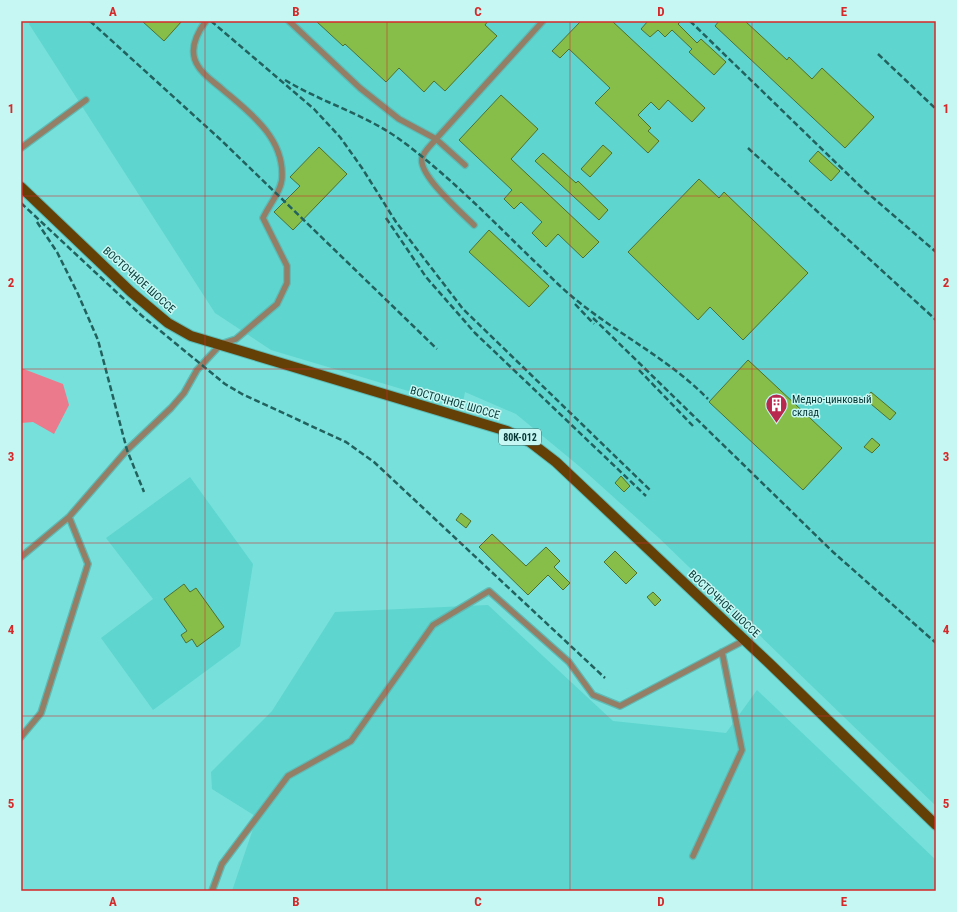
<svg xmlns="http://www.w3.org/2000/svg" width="957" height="912" font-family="'Roboto Condensed',sans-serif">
<rect width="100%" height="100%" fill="#77e0da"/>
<path fill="#5ed5cf" d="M31,21H936V806L659,538L579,466L516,414L465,392L462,407L271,350L215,313L29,24Z
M190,477L253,564L240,646L153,710L101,638L153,599L106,538Z
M488,605L613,721L726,733L757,690L936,860V891H232L257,817L212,789L211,772L272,711L335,612Z"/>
<path fill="#eb7a8c" d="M21,368L63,384L69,405L54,434L33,422L21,423Z"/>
<path fill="#86be49" stroke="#506f30" d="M142,21H182L164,41Z
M316,21H488L485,25L497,36L445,91L434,81L424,92L399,68L386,82L345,44L343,46Z
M581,21H612L705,108L692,122L668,100L659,110L651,102L638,115L651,128L648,131L659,141L648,153L595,103L610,88L569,49L560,58L552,51Z
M648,21H681L678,24L697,43L701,39L726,62L714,75L689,52L692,49L672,30L665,37L658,30L650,37L641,29Z
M719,21H745L787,60L789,57L812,79L822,68L874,117L845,148L715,26Z
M501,95L538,129L511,159L599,242L583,258L558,234L546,247L532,233L542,222L521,202L514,209L504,199L512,190L459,140Z
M603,145L612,153L590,177L581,169Z
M319,147L347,174L293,230L274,212L300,186L290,177Z
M818,151L840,171L831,181L809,161Z
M543,153L576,183L578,181L608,210L599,220L535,161Z
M699,179L719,198L724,192L808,273L743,340L710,307L698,320L628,252Z
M489,230L549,286L529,307L469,252Z
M748,360L842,448L803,490L709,402Z
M871,392L896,413L890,420L865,399Z
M872,438L880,445L872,453L864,447Z
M621,476L630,486L624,492L615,483Z
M461,513L471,521L466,528L456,520Z
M492,534L526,566L546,547L560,561L554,567L570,583L563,590L548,575L528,595L479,547Z
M615,551L637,573L626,584L604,562Z
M184,584L190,592L196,588L224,627L197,647L192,639L186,643L181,635L187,631L164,599Z
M653,592L661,600L655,606L647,597Z"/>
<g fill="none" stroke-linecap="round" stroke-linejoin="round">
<defs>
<path id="lane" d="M289,21L360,88L399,119L436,139L465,165
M21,148L86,100
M474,225C462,213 418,175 422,158C423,152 432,144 436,139L543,21
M21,557L69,517L127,450L171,408L184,393L197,370L221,344L236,339L277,304L287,283V266L263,218C269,205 282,190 282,177C284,137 249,112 222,89C214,82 203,75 198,66C188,51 197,33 206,21
M21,737L41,713L88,564L69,517
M693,856L742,750L722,652
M212,891L222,864L288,776L351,741L433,625L489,591L569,662L593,695L620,706L745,640"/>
<path id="primary" d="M21,187L131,292L168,323L191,336L507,431L530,442L556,462L770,664L936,825"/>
</defs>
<use href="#lane" stroke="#5ebbb6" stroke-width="8"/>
<use href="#primary" stroke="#5ebbb6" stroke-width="12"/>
<use href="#lane" stroke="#947f66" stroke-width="5.5"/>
<use href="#primary" stroke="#644007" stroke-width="10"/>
<path stroke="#22615e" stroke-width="2.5" stroke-dasharray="6 3" stroke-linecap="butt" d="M90,21L221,140L437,349
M211,21L314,109L340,137L362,168L396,222L463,309L650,490
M690,21L863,189L936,252
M878,54L936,109
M285,80C323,103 367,115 402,141C449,176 490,218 532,259C544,270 556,283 569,294C613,332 667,357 708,399
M748,148L936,320
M21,203L141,315L225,384L242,394L346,442L374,462L605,678
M386,218L426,277L475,333L646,496
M37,222L57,252L78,294L98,340L127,450L144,492
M575,304L594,324
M593,318L833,552L936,643
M639,370L693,426"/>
</g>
<path fill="none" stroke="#d62828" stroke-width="1" stroke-opacity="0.55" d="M205,21V891M387,21V891M570,21V891M752,21V891M21,196H936M21,369H936M21,543H936M21,716H936"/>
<defs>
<symbol id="building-pin" viewBox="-11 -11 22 30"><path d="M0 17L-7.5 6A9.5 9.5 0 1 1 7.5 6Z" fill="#b9294f" stroke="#c7f7f3"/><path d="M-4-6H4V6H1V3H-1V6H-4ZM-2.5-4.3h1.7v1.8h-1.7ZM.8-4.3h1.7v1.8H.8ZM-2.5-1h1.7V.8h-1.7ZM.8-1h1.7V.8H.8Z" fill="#fff"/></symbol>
</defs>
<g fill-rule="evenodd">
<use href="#building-pin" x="764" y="392" width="25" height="34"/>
</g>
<g text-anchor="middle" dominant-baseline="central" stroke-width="3" stroke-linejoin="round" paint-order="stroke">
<rect fill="#c7f7f3" stroke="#40716e" stroke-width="1" x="499" y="429" width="42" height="16" rx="3"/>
<g font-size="10" font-weight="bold" fill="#063735">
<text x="520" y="437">80К-012</text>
</g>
<g font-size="11" fill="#063735" stroke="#c7f7f3">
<text transform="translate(139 280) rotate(42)">ВОСТОЧНОЕ ШОССЕ</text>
<text transform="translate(455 403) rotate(16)">ВОСТОЧНОЕ ШОССЕ</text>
<text transform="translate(724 604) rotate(43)">ВОСТОЧНОЕ ШОССЕ</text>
</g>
<g font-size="11" fill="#063735" stroke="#c7f7f3" text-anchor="start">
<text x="792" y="399">Медно-цинковый<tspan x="792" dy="13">склад</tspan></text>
</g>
</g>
<rect width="957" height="912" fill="none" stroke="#c7f7f3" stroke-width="44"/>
<rect x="22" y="22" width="913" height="868" fill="none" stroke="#d62828" stroke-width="1.5"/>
<g font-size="13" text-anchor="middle" font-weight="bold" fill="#d62828">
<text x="113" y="16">A</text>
<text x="296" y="16">B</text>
<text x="478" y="16">C</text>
<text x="661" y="16">D</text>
<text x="844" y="16">E</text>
<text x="11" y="113">1</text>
<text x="946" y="113">1</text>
<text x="11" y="287">2</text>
<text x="946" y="287">2</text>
<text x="11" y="461">3</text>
<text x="946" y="461">3</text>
<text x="11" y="634">4</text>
<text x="946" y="634">4</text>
<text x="11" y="808">5</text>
<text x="946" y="808">5</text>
<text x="113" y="906">A</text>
<text x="296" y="906">B</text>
<text x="478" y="906">C</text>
<text x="661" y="906">D</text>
<text x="844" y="906">E</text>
</g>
</svg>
